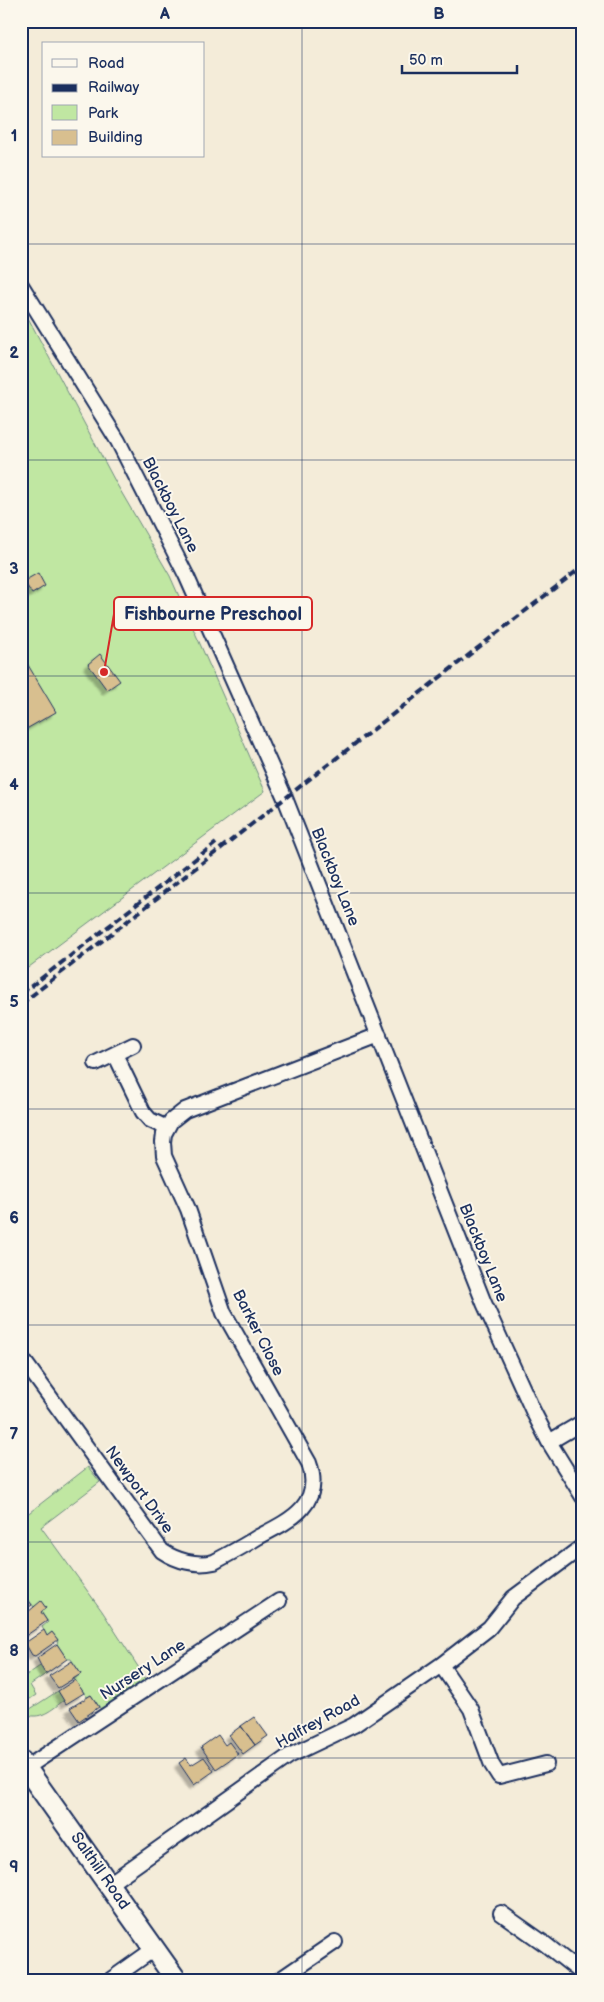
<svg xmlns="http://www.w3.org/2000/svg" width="604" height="2002" font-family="'Balsamiq Sans',sans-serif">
<defs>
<filter id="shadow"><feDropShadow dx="-4.5" dy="4.5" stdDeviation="1" flood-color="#0004"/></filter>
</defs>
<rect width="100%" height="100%" fill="#f4ecd9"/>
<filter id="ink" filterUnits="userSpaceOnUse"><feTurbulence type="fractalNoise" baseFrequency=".02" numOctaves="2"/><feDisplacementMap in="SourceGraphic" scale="10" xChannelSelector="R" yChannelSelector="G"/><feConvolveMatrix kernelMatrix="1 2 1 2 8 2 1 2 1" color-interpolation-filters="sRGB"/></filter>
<g filter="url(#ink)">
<path fill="#c0e7a2" stroke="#6e8b80" d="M26,314L116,483L170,576L265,791L21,973V317Z
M88,1467L100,1482L41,1527L102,1611L148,1682L102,1711L91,1695L87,1697L74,1679L81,1674L71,1659H67L57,1644L58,1640L52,1632L47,1636L42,1627L48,1622L41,1612L45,1608L34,1607L24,1594L28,1591L21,1582V1519Z
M40,1666L44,1671L47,1673L30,1685L36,1695L21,1705V1691L25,1688L21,1682V1679Z
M58,1691L64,1700C53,1709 39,1722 24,1713Z"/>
<path fill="#d8bf8f" stroke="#1b2f5e" filter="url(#shadow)" d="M38,573L45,586L32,594L24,581Z
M100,654L120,681L107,690L88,664Z
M25,660L56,712L21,732V662Z
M24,1594L32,1605L21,1613V1596Z
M41,1601L46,1608L41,1612L47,1621L24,1637L21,1633V1618Z
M44,1630L47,1636L52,1632L58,1640L35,1656L32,1655L25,1643Z
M57,1644L67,1659L47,1673L44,1672L37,1658Z
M72,1661L81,1674L58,1688L49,1676Z
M75,1680L84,1693L66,1704L58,1691Z
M91,1695L99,1707L79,1721L70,1708Z
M254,1717L268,1736L255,1745L241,1726Z
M241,1726L255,1745L243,1754L229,1735Z
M218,1735L225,1745L229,1742L238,1754L216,1769L201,1747Z
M204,1757L214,1771L194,1785L179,1763L186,1758L191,1765Z"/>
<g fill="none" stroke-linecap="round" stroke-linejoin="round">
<defs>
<path id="street" d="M21,285L118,441L186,575L285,798L484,1303L533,1411L549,1442L583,1497
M115,1054L143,1112L150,1120L167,1128
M96,1063L133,1045
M21,1357L162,1551C177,1561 196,1566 214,1562C229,1554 244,1546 258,1537C289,1521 324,1505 309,1463L224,1313L188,1209L164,1156L163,1142L164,1134L171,1121L185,1110L379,1035
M549,1442L583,1422
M441,1665L471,1709L492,1765L499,1776L546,1764
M26,1768L279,1601
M109,1884L289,1756L354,1725L441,1665L489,1628L513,1598L583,1546
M501,1913L545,1944L583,1974
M109,1981L154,1949
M278,1981L335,1942"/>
<path id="secondary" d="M21,1761L177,1981"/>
</defs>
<use href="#street" stroke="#1b2f5e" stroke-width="18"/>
<use href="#secondary" stroke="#1b2f5e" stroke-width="24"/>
<use href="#street" stroke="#fbf7ec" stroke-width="14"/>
<use href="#secondary" stroke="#fbf7ec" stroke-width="20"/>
<path stroke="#1b2f5e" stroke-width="4" stroke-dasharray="8 4" stroke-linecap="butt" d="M21,994L216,843
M21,1004L583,566"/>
</g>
</g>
<path fill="none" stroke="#1b2f5e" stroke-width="1" stroke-opacity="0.55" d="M302,21V1981M21,244H583M21,460H583M21,676H583M21,893H583M21,1109H583M21,1325H583M21,1542H583M21,1758H583"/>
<g text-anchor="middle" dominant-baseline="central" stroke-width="4" stroke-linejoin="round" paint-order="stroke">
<g font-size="16" fill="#1b2f5e" stroke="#fbf7ec">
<text transform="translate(170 505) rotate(63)">Blackboy Lane</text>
<text transform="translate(335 877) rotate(68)">Blackboy Lane</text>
<text transform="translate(483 1253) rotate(68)">Blackboy Lane</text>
<text transform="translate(258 1333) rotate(63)">Barker Close</text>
<text transform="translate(139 1490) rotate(54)">Newport Drive</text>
<text transform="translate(143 1670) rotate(-33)">Nursery Lane</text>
<text transform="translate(318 1722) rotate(-29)">Halfrey Road</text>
<text transform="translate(100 1871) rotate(55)">Salthill Road</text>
</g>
</g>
<path fill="none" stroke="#d62828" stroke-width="2" d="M104 672L114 614"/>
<circle fill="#d62828" stroke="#fbf7ec" stroke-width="2" cx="104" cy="672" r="5"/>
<rect fill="#fbf7ec" stroke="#d62828" stroke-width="2" x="114" y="597" width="198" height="33" rx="5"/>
<g font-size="18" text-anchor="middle" font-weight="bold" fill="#1b2f5e">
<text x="213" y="620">Fishbourne Preschool</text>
</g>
<rect width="604" height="2002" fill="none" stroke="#fbf7ec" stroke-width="55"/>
<rect x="42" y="42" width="162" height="115" fill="#fbf7ec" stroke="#a1a7b3"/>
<rect x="52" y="59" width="25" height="8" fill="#fbf7ec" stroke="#a1a7b3"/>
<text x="88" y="68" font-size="15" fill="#1b2f5e">Road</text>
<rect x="52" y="84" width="25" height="8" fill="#1b2f5e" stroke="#a1a7b3"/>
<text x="88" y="92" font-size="15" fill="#1b2f5e">Railway</text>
<rect x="52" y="105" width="25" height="15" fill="#c0e7a2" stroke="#a1a7b3"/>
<text x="88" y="118" font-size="15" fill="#1b2f5e">Park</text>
<rect x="52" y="130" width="25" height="15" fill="#d8bf8f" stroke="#a1a7b3"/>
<text x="88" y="142" font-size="15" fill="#1b2f5e">Building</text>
<path d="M402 65v8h115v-8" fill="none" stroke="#1b2f5e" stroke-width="2.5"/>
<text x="409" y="65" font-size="15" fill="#1b2f5e" stroke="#fbf7ec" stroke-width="4" paint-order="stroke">50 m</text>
<rect x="28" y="28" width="548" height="1946" fill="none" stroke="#1b2f5e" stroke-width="2"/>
<g font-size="16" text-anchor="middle" font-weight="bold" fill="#1b2f5e">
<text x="165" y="19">A</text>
<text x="439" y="19">B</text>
<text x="14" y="141">1</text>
<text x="14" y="358">2</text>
<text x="14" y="574">3</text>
<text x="14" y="790">4</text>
<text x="14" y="1007">5</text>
<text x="14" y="1223">6</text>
<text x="14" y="1439">7</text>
<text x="14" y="1656">8</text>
<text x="14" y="1872">9</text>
</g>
</svg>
